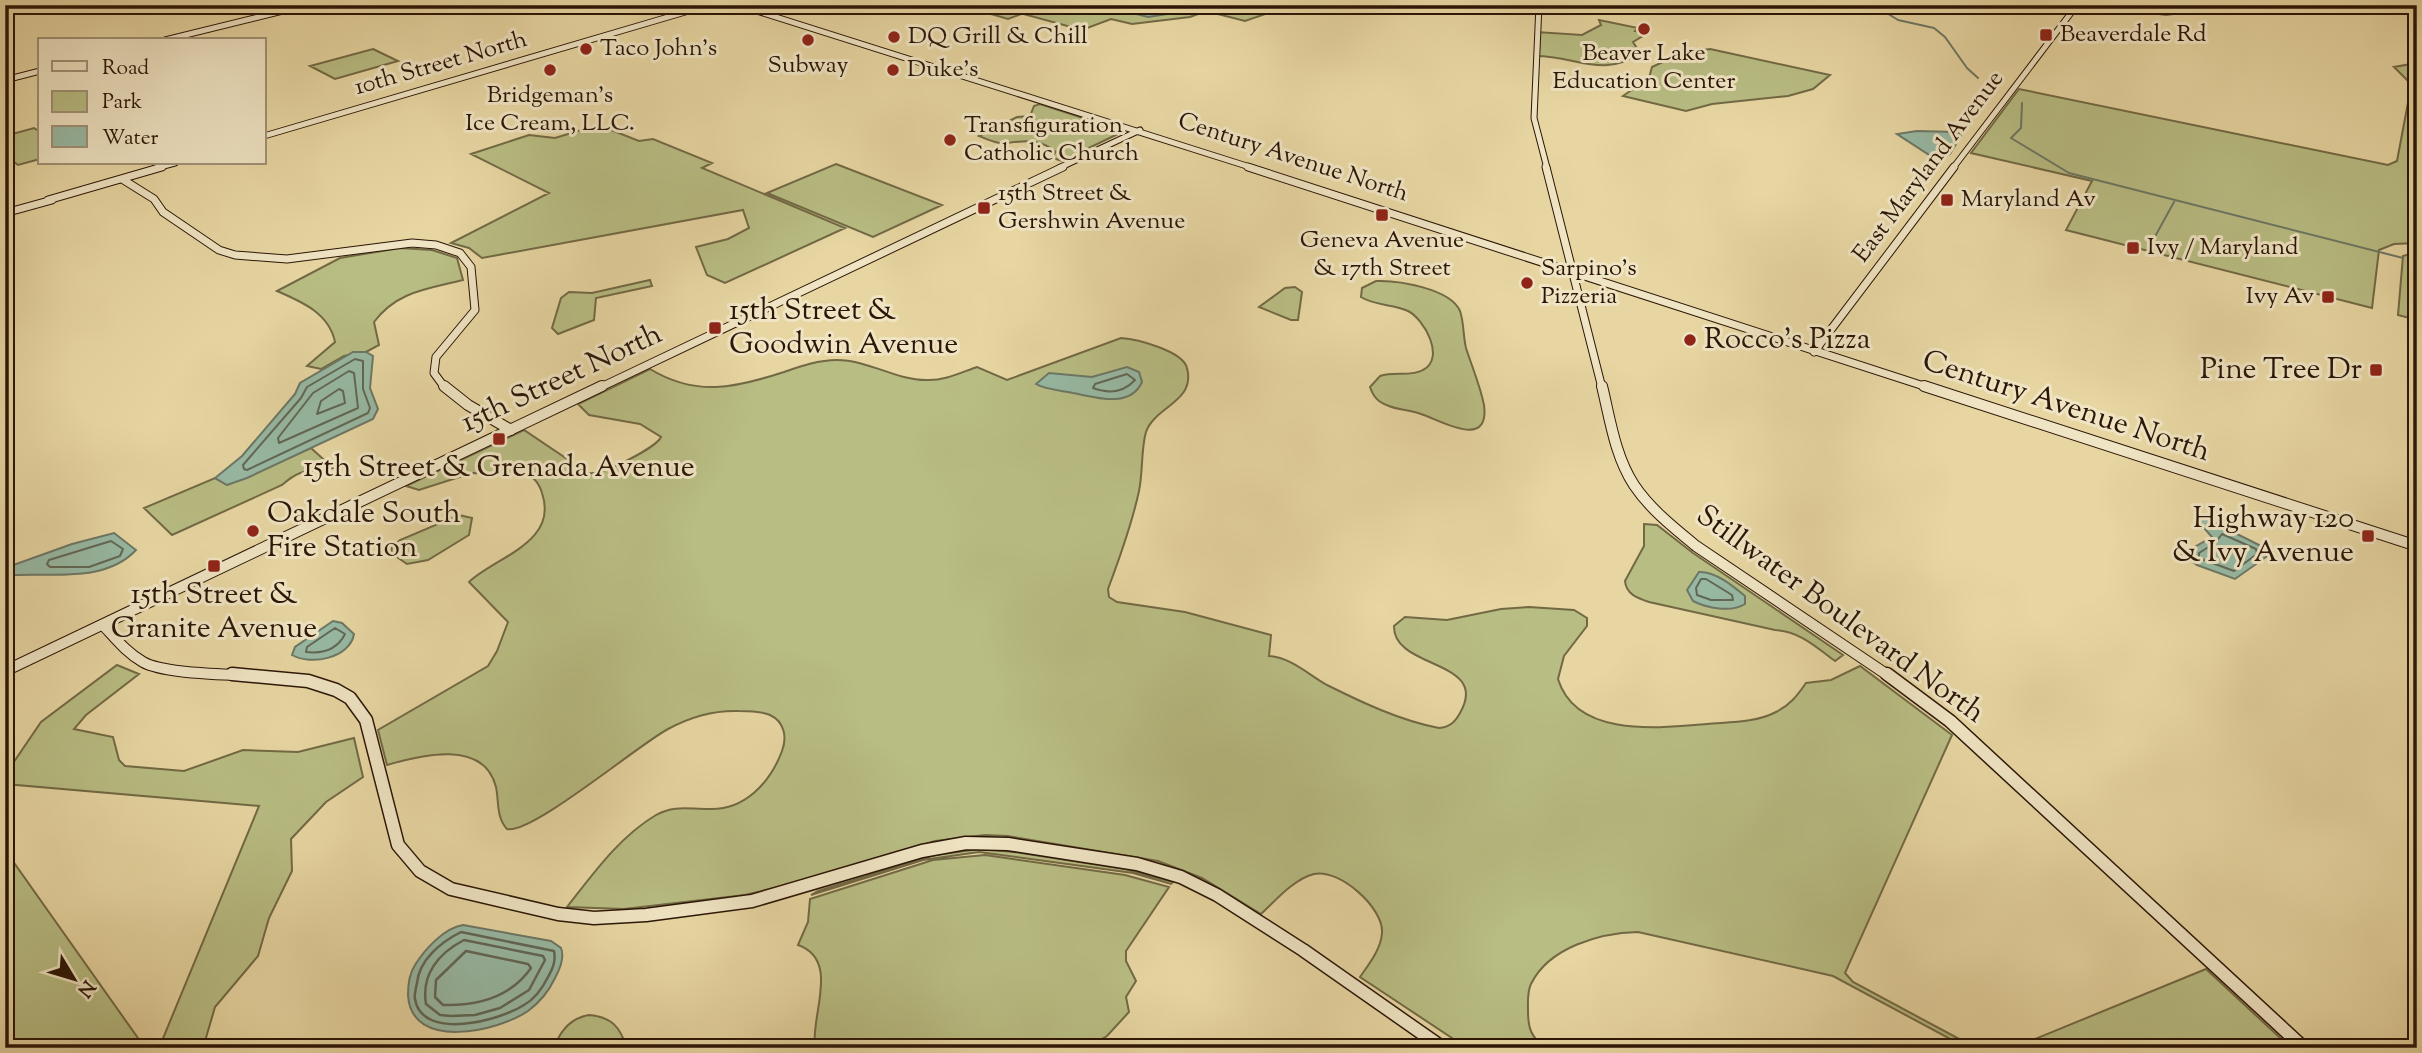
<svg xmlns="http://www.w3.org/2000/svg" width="2422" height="1053" font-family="'Sorts Mill Goudy',serif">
<rect width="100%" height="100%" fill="#e7d6a2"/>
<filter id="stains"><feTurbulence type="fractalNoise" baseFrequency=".00286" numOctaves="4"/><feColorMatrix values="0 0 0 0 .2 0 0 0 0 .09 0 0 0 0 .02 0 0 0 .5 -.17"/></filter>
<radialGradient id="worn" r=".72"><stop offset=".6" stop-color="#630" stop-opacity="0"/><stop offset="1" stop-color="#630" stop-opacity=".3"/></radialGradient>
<path fill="#b8bd83" stroke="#726944" stroke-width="2" d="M960,5H1066L1037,8L1008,19Z
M1078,5H1292L1245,21L1206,11L1190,17L1132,24L1111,19L1082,30L1027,15L1048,9L1068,14L1100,10Z
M1599,20L1638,28L1635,31L1646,34L1633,42L1640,53C1603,79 1576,56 1536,56L1537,32L1582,35L1601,25Z
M373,49L398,61L335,79L310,66Z
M1710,49L1830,75L1813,89L1788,96L1712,104L1686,111L1623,96L1649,78L1652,67L1682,53Z
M2417,63V243L2394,244L2379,250L2372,308L2066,230L2092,181L1971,153L2019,89L2388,165L2397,161L2410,92L2408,81L2394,67Z
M1040,104L1120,130V133L1062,161L1050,157L1056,152C1040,138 1024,141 1007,143C999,145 986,139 979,136L1017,117L1030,116L1034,106Z
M591,127L606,128L639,141L653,139L712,163L702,168L845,228L725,283L707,275L696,247L728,239L749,228L743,210L482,258L469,248L451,243L549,193L471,154L529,135L555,138Z
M34,128L40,132V159L18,165L5,155V136Z
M836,164L942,205L873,237L767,193Z
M400,248L432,250L457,258L463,280C428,289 397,291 374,322L379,345L366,352L344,356L321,369L307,366L335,342C329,313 302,302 277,291L340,258Z
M2417,252V320L2398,315L2403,256Z
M650,280L652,286L596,298L594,320L558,334L552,328L561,298L569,292L592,293Z
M1376,281C1398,280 1451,289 1460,311C1464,322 1463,336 1466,348C1472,367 1480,385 1484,405C1490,451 1440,420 1421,414C1408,409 1391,410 1379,401C1374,397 1372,393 1370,387L1380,376C1394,371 1411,377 1423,370C1446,358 1424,319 1408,311C1393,304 1375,306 1361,297L1362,288Z
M1295,287L1302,292L1298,320H1291L1259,307L1285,288Z
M1121,338C1137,339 1183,351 1187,368C1196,402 1155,406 1146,432C1141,448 1143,473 1139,491C1132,524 1120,557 1108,589L1109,597L1117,602L1185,612L1271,635L1269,656C1290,657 1309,675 1327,685C1361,702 1401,721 1439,728C1450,727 1455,722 1460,713C1491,659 1393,670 1394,626L1405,617L1447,620L1501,609L1529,607L1574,610L1587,618V626L1564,656L1558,679C1576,738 1659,728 1707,724C1729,722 1755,723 1776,712C1790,705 1797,696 1806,683L1831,680L1860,666L1952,735L1845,973L1853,982L1976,1048H1967L1833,976L1638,932C1600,933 1549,947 1531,984C1527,992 1528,1002 1528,1011C1528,1028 1531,1037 1545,1048H1467L1360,977C1369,964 1381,949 1382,933C1384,908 1339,868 1314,874C1294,879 1276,900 1261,914L1202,878L1158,861L1007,836L985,835L935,841L803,881L745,895L624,909L567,907C593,874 619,837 656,815C674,805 688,809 708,809C744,811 770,783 782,751C787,738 785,722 770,715C761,711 749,711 739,711C713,710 690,717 668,729C638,745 531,835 507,829C496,817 499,801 496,787C484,739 421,755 387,765L378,730L488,666L497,651L508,622L469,582C495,557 559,543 542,493C539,483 534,476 524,474L472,473L419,490L406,486L524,430L588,473C601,476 656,448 661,437L640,424L589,415L578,404L650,369C696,397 735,388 784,372C801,366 819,360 837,360C868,360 896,380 926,380C945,381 962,372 977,367L1007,380Z
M311,448L333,468C309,474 305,465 282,485L172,535L144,508L215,478L227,485Z
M459,515L472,518L469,535L428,560L407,564L391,553L392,547L400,540Z
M1644,524L1657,525L1693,553L1843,655L1835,661C1816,647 1799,631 1775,630L1649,602C1637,598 1626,594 1625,581L1644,546Z
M117,665L139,674L86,715L74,729L113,737L119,760L125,766L184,771L243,750L298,752L354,738L363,777L326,802L291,839L292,871L269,918L258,956L215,1007L203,1048H159L259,806L5,784V775L41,722Z
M980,849L1014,852L1125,869L1173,882L1171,884L1133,873L979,852L923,860L811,895L818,891L935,855Z
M5,850L145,1048H5Z
M985,855L1125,875L1169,887L1126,951V961L1136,981L1126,997L1129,1012L1107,1036L1086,1048H815C810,1016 841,960 798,945L808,922L810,899L933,860Z
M2206,969L2291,1048H2013Z
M589,1015C612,1017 620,1027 627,1048H554C560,1031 571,1018 589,1015Z"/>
<path fill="#97b9a4" stroke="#6c7765" stroke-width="2" d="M1101,5H1227L1148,17Z
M1917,131L1957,132L1961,136L1950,154L1937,160L1897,134Z
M353,352H366L373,356L370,388L378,409L373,419L247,478L227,485L215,478L242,456L295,394L300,383Z
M1127,367L1139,372L1142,382C1130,409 1095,397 1073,393C1061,390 1046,390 1036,384L1049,373L1092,377Z
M2201,516L2273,552L2235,579L2197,565L2182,554L2212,537L2197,520Z
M114,533L136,550C106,582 56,573 15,575L5,578V568L72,544Z
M1699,572C1715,571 1733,586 1745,596V604C1731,613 1707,608 1693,601L1687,590Z
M333,621L342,623L354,634C350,658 311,666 292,655L295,647Z
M463,925L551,941L561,948C565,958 560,969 555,978C549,991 540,1002 528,1011C499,1031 411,1052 408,995C408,985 409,974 415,965C425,949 444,928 463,925Z"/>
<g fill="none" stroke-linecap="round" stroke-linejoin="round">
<path stroke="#616755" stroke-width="2" d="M355,359L363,361V389L370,408L368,413L247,470L244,469L243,465L301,398L307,387Z
M349,371L354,373L358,408L279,443L278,438L313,393Z
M1127,374L1135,380C1123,393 1109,394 1093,388L1095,384Z
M339,389L343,391L345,403L317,414L321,401Z
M2222,534L2256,549L2257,554L2234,571L2199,558V553L2215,543Z
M111,541L123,549L120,556L89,567H50L47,564L49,560Z
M1701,579H1706L1732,595L1733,600H1711L1697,595L1696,588Z
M335,628L345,634C337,650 323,654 306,652L307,647Z"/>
<path stroke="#616755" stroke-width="2.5" d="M461,932L554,951C556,961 553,968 548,977C543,987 535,999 524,1005C501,1020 422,1042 415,999C414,995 416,988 417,983C419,960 441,942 461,932Z
M464,940L543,956L545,960L529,990L500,1008L475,1015L451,1016L440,1015L426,1004C421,974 439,953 464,940Z
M466,951L528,964L531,968C510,998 478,1006 443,1005L435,997L436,980Z"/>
<path stroke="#6c7765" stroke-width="2" d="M1874,5L1898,20L1934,28L1945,37L1967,68L1978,78
M2022,103L2021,128L2011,138L2069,173L2403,258
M2152,242L2174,202"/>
<defs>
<path id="secondary-far3" d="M738,5L1253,168
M1539,5L1534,118L1547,168
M2059,5L2166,12L2273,5
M165,40L307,5
M5,80L40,71
M264,136L709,5
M156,168L175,163
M1059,168L1140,130
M1953,168L2077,5"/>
<path id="secondary-far2" d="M1248,167L1930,388
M1546,167L1602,388
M122,179L154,199L163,212L219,250L235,255L287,259L412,243L436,245L460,253L471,267L475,310L436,357L434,373L445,388
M48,200L162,167
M5,213L52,200
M1814,352L1954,167
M599,388L1063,167"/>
<path id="secondary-far1" d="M444,386L468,405L511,430
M1602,386C1610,419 1615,456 1634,485C1650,509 1674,528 1696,546L1889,676
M1924,386L2417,546
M103,625C116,639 127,653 143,662C164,674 227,674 252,676
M5,671L602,386"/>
<path id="secondary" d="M232,674L308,681L336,690L350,698L366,720L398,845L420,871L451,889L558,914L594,918L646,915L752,901L922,851L966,843L1008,844L1137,864L1181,877L1217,895L1303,950L1443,1048
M1887,674L1950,721L2304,1048"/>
</defs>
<use href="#secondary-far3" stroke="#2b1506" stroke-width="7"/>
<use href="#secondary-far2" stroke="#2b1506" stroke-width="9"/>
<use href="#secondary-far1" stroke="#2b1506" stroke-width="12"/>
<use href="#secondary" stroke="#2b1506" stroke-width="15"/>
<use href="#secondary-far3" stroke="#efe4c3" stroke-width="5"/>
<use href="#secondary-far2" stroke="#efe4c3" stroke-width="7"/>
<use href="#secondary-far1" stroke="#efe4c3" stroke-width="10"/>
<use href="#secondary" stroke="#efe4c3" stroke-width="12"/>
</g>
<g fill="#8f2418" stroke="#efe4c3" stroke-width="2.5">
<circle cx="1644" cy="29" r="7"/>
<rect x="2039" y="28" width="14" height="14" rx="3.5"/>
<circle cx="894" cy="37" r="7"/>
<circle cx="808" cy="40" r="7"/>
<circle cx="586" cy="49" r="7"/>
<circle cx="550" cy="70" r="7"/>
<circle cx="893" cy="70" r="7"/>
<circle cx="950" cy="140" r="7"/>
<rect x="1940" y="193" width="14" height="14" rx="3.5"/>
<rect x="977" y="201" width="14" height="14" rx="3.5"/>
<rect x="1375" y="208" width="14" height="14" rx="3.5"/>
<rect x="2126" y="241" width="14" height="14" rx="3.5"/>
<circle cx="1527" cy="283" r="7"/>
<rect x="2321" y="290" width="14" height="14" rx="3.5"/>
<rect x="708" y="321" width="14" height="14" rx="3.5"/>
<circle cx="1690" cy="340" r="7"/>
<rect x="2369" y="363" width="14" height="14" rx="3.5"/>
<rect x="492" y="432" width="14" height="14" rx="3.5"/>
<circle cx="253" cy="531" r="7"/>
<rect x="2361" y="529" width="14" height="14" rx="3.5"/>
<rect x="207" y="559" width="14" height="14" rx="3.5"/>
</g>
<g text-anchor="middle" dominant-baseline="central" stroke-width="6" stroke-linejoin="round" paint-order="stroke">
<g font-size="24" fill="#2b1506" stroke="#efe4c3" text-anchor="start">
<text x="2060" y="35">Beaverdale Rd</text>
<text x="908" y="37">DQ Grill &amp; Chill</text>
<text x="600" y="49">Taco John's</text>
<text x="1644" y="54" text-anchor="middle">Beaver Lake<tspan x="1644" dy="28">Education Center</tspan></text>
<text x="808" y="66" text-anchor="middle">Subway</text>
<text x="907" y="70">Duke's</text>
<text x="550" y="96" text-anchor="middle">Bridgeman's<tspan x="550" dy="28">Ice Cream, LLC.</tspan></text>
<text x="964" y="126">Transfiguration<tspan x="964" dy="28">Catholic Church</tspan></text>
<text x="998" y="194">15th Street &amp;<tspan x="998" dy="28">Gershwin Avenue</tspan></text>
<text x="1961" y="200">Maryland Av</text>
<text x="1382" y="241" text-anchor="middle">Geneva Avenue<tspan x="1382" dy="28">&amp; 17th Street</tspan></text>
<text x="2147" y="248">Ivy / Maryland</text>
<text x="1541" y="269">Sarpino's<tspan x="1541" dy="28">Pizzeria</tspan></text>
<text x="2314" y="297" text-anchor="end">Ivy Av</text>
</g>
<g font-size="24" fill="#2b1506" stroke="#efe4c3">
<text transform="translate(441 64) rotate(-16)">10th Street North</text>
<text transform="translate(1293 158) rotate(18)">Century Avenue North</text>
<text transform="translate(1929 167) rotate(-53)">East Maryland Avenue</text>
</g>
<g font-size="30" fill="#2b1506" stroke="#efe4c3" text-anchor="start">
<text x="729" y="311">15th Street &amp;<tspan x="729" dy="34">Goodwin Avenue</tspan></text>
<text x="1704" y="340">Rocco's Pizza</text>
<text x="2362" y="370" text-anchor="end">Pine Tree Dr</text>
<text x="499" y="468" text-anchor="middle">15th Street &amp; Grenada Avenue</text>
<text x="267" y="514">Oakdale South<tspan x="267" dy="34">Fire Station</tspan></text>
<text x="2354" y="519" text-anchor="end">Highway 120<tspan x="2354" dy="34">&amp; Ivy Avenue</tspan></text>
<text x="214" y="595" text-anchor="middle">15th Street &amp;<tspan x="214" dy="34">Granite Avenue</tspan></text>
</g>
<g font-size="30" fill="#2b1506" stroke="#efe4c3">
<text transform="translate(562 379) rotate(-25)">15th Street North</text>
<text transform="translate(2066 407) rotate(18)">Century Avenue North</text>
<text transform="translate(1840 615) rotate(36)">Stillwater Boulevard North</text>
</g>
</g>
<rect width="2422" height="1053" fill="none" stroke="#e7d6a2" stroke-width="28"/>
<rect x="7" y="7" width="2408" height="1039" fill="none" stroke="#2b1506" stroke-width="3.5"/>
<rect x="14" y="14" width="2394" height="1025" fill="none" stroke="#2b1506" stroke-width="2"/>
<rect x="38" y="38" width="228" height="126" fill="#efe4c3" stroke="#a19177" stroke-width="2"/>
<rect x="52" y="61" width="35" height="10" fill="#efe4c3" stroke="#a19177" stroke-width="2"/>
<text x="102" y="74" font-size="21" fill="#2b1506">Road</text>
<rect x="52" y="91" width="35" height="21" fill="#b8bd83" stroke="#a19177" stroke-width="2"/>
<text x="102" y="108" font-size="21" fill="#2b1506">Park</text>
<rect x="52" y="126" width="35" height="21" fill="#97b9a4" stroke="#a19177" stroke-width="2"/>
<text x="102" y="144" font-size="21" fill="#2b1506">Water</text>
<g transform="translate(74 979) rotate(128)" stroke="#efe4c3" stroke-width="5" paint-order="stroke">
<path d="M0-5L12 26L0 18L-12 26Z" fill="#2b1506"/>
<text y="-10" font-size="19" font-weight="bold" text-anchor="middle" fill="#2b1506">N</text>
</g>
<rect width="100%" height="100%" filter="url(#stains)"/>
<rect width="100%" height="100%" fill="url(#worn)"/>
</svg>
